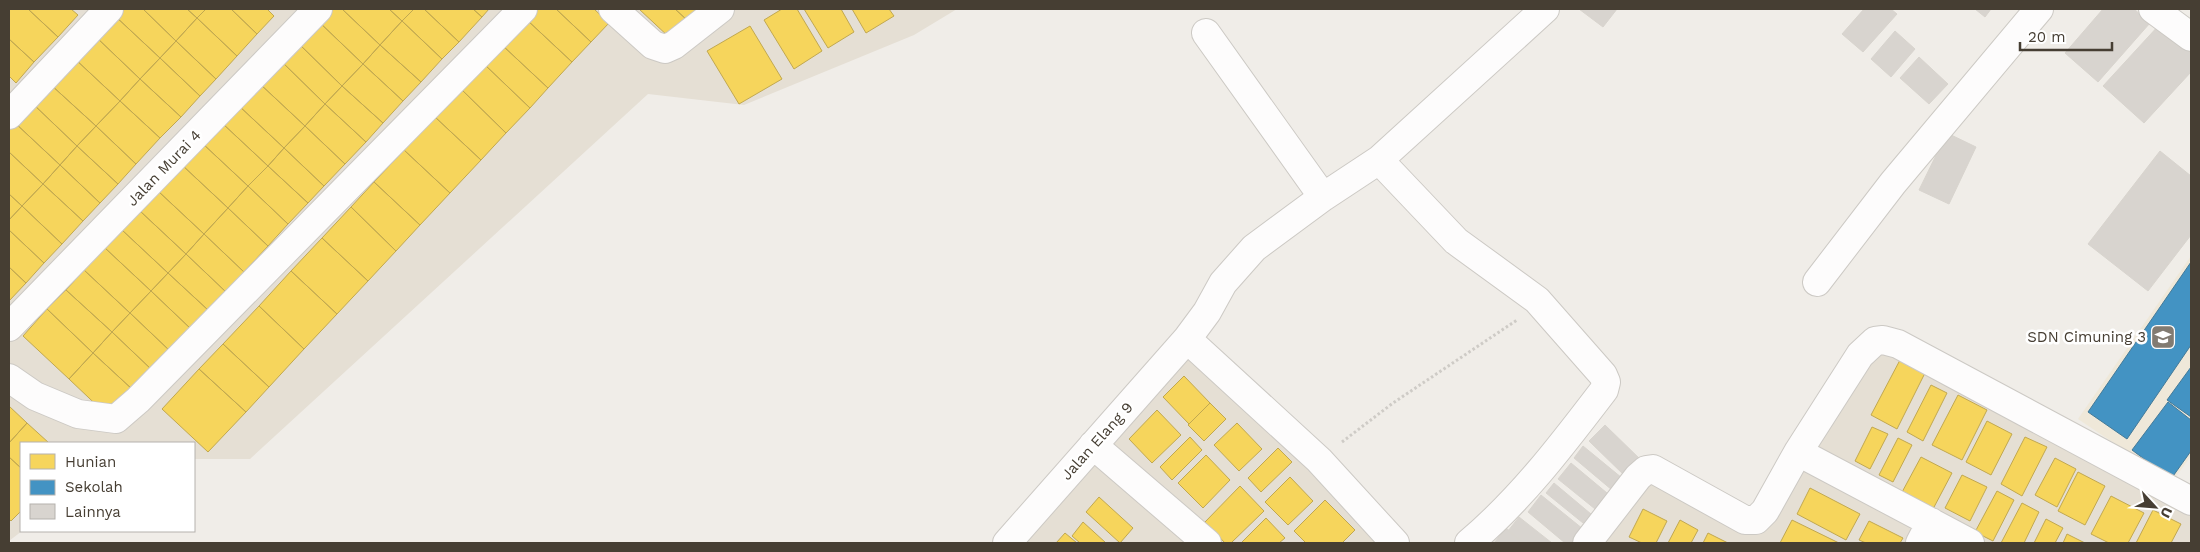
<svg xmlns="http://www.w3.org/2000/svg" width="2200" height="552" font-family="'Work Sans',sans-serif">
<rect width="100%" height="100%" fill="#f0ede8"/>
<path fill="#e5dfd4" d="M9,9H957L914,35L744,105L648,94L250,459H194V443H21L22,531L9,541Z
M1187,339L1396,543H1007Z
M1875,341L2191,501V543H1586L1645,470L1745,520Z"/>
<path fill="#efe8d9" d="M2191,256V456L2172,482L2078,419Z"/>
<path fill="#f6d55c" stroke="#c1a850" d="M9,9H28L58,37L34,62L9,39Z
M28,9H71L78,15L58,37Z
M120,9H143L176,41L160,58L114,15Z
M143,9H187L197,18L176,41Z
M187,9H206L197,18Z
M206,9H231L257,34L237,56L197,18Z
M231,9H267L274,16L257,34Z
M328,9H342L380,45L363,64L317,20Z
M342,9H389L402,21L380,45Z
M389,9H414L402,21Z
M414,9H424L459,42L442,59L402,21Z
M424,9H473L482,17L459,42Z
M473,9H489L482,17Z
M536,9H556L591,42L572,62L526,19Z
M556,9H594L609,23L591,42Z
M639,9H675L687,20L670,38Z
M675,9H697L687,20Z
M782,9H797L822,51L794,69L764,20Z
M804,9H841L854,32L828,48Z
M852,9H889L894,16L866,33Z
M114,15L160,58L140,79L95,36Z
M197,18L237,56L216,79L176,41Z
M526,19L572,62L548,88L502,45Z
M317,20L363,64L342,86L297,42Z
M402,21L442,59L421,82L380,45Z
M750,26L782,79L739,104L707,51Z
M95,36L140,79L120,101L74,58Z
M9,39L34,62L16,83L9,76Z
M176,41L216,79L200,96L160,58Z
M297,42L342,86L325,104L280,60Z
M380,45L421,82L403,101L363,64Z
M502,45L548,88L530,108L484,64Z
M74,58L120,101L96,126L50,84Z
M160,58L200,96L181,117L140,79Z
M280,60L325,104L305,126L259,83Z
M363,64L403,101L383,123L342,86Z
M484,64L530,108L506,133L461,89Z
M140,79L181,117L160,138L120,101Z
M259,83L305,126L284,148L238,105Z
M50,84L96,126L77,146L32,103Z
M342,86L383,123L366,142L325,104Z
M461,89L506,133L481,160L435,117Z
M120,101L160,138L136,164L96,126Z
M32,103L77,146L60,165L14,122Z
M325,104L366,142L345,164L305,126Z
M238,105L284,148L268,166L222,123Z
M435,117L481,160L450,193L404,150Z
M14,122L60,165L43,184L9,152V128Z
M222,123L268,166L248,186L202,143Z
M96,126L136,164L118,184L77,146Z
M305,126L345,164L324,186L284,148Z
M202,143L248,186L228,208L182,165Z
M77,146L118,184L100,203L60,165Z
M284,148L324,186L308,203L268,166Z
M404,150L450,193L420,225L374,182Z
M9,152L43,184L22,206L9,194Z
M60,165L100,203L83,221L43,184Z
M182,165L228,208L204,234L158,191Z
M268,166L308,203L288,224L248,186Z
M374,182L420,225L396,251L351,207Z
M43,184L83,221L62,244L22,206Z
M248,186L288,224L268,246L228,208Z
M158,191L204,234L186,254L140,211Z
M9,194L22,206L9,220Z
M22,206L62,244L44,263L9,230V220Z
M351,207L396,251L368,281L322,238Z
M228,208L268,246L244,272L204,234Z
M140,211L186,254L168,273L122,230Z
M9,230L44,263L26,283L9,267Z
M122,230L168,273L151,291L105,248Z
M204,234L244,272L226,292L186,254Z
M322,238L368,281L337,314L291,271Z
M105,248L151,291L130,313L84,270Z
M186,254L226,292L208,310L168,273Z
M9,267L26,283L9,301Z
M84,270L130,313L112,332L66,290Z
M291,271L337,314L304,349L259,306Z
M168,273L208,310L191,329L151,291Z
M66,290L112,332L93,353L47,309Z
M151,291L191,329L170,351L130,313Z
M259,306L304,349L269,387L223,344Z
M47,309L93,353L69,379L23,336Z
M130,313L170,351L152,370L112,332Z
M112,332L152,370L133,390L93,353Z
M223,344L269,387L246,412L199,369Z
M93,353L133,390L109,417L69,379Z
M1900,360L1925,373L1897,429L1871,415Z
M199,369L246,412L208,452L162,409Z
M1184,376L1210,403L1189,424L1163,397Z
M1931,385L1947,393L1923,441L1907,432Z
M1958,395L1987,410L1962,460L1932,445Z
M1210,403L1226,419L1204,441L1188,425Z
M9,406L27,423L9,443Z
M1157,410L1181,435L1152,463L1129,439Z
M1987,421L2012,434L1991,475L1966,462Z
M27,423L49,443H21V468L9,457V443Z
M1237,423L1262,449L1239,471L1214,445Z
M1872,427L1888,434L1870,469L1855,461Z
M1190,437L1202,450L1172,480L1160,467Z
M2025,437L2047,447L2022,496L2001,484Z
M1898,438L1912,445L1893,482L1879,475Z
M1278,448L1292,462L1261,492L1248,478Z
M1206,455L1230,480L1203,508L1178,483Z
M9,457L21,468V511L11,521L9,519Z
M1921,457L1952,473L1933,509L1901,494Z
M2055,458L2076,469L2057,507L2035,495Z
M2078,472L2105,486L2085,525L2058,511Z
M1962,475L1987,487L1970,521L1945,508Z
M1290,477L1313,501L1288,525L1265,502Z
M1240,486L1264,511L1231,543H1225L1205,522Z
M1810,488L1860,514L1846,540L1797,514Z
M1997,491L2014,500L1993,541L1975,532Z
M2111,496L2144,513L2128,543H2109L2091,534Z
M1099,497L1133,528L1120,543L1086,512Z
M1325,500L1355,530L1342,543H1306L1294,531Z
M2022,503L2039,512L2024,543H2001Z
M1643,509L1667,521L1656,543H1642L1629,537Z
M2153,510L2181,524L2171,543H2136Z
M1266,518L1285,538L1279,543H1241Z
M2046,519L2063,528L2055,543H2034Z
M1680,520L1698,530L1691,543H1668Z
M1792,520L1839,543H1780Z
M1869,521L1903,538L1900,543H1866L1859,540Z
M1083,522L1106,543H1080L1072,536Z
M1065,533L1077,543H1056Z
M1708,533L1728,543H1703Z
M2067,534L2085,543H2063Z"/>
<path fill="#4393c3" stroke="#447a98" d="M2191,262V345L2127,439L2088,412Z
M2191,367V417L2167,400Z
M2168,402L2191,420V451L2171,479L2132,450Z"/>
<path fill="#d8d4cf" stroke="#d8d4ce" d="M1579,9H1617L1603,27Z
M1864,9H1891L1897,14L1863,52L1842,34Z
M1975,9H1991L1985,17Z
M2103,9H2134L2150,23L2098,82L2065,53Z
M2160,24L2191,53V72L2144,123L2103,86Z
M1895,31L1915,49L1891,77L1871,59Z
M1919,57L1948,84L1929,104L1900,78Z
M1947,133L1976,147L1949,204L1919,190Z
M2160,151L2191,176V235L2148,291L2088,244Z
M1605,425L1642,461L1626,477L1589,441Z
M1583,446L1622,478L1612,490L1574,458Z
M1571,463L1613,498L1600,513L1558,479Z
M1554,483L1591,514L1583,523L1546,493Z
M1541,495L1583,529L1571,543H1565L1528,512Z
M1519,517L1552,543H1523L1508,531Z
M1506,528L1524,543H1494Z"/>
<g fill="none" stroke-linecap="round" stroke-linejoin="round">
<defs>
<path id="minor" d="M613,9L653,45L665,49L674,45L720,9
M2153,9L2191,37
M1206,33L1323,197
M9,115L109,9
M1379,160L1456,241L1537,300L1603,375L1606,382L1604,390C1562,445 1522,498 1469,543
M1817,282L1893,183L2039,9
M9,327L318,9
M9,378L35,396L78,414L116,419L138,400L523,9
M1093,445L1207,543
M1798,452L1970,543
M1007,543L1187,339
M1395,543L1319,460L1187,339L1207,312L1223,283L1254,248L1323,197L1379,160L1545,9
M1587,543L1638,477L1646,470L1653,469L1745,520H1756L1765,511L1798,452L1860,355L1875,341L1883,340L1898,344L2191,501
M1920,543L1931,522"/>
</defs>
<use href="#minor" stroke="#ccc9c4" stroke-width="30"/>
<path stroke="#cecbc6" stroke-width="3" stroke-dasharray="2.5 2.5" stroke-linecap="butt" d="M1342,442L1393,403L1517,320"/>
<use href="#minor" stroke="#fdfcfc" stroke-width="28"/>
</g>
<defs>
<symbol id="school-square" viewBox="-11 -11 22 22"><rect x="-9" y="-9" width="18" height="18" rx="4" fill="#827b72" stroke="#fff"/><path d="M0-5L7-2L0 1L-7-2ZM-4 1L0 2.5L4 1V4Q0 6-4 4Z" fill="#fff"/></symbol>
</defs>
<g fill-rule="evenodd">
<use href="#school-square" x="2149" y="323" width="28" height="28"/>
</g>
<g text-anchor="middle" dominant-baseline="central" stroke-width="5" stroke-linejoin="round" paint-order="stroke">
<g font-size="15" fill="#463e33" stroke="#fff">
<text transform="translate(164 168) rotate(-46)">Jalan Murai 4</text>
<text transform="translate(1097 441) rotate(-48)">Jalan Elang 9</text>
</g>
<g font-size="15" fill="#463e33" stroke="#fff" text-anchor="end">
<text x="2146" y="337">SDN Cimuning 3</text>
</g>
</g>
<rect width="2200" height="552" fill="none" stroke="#463e33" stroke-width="20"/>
<rect x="20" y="442" width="175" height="90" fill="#ffffff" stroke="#b5b2ad"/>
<rect x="30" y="454" width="25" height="15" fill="#f6d55c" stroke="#b5b2ad"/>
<text x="65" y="467" font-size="15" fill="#463e33">Hunian</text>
<rect x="30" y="480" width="25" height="15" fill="#4393c3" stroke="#b5b2ad"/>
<text x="65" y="492" font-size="15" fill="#463e33">Sekolah</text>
<rect x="30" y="504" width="25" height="15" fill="#d8d4cf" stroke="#b5b2ad"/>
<text x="65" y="517" font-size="15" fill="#463e33">Lainnya</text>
<g transform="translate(2155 507) rotate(116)" stroke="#ffffff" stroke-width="4" paint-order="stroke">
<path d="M0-4L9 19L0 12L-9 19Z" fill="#463e33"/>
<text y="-8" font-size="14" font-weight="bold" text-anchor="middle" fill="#463e33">U</text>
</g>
<path d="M2020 42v8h92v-8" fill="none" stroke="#463e33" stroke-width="2.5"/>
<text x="2028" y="42" font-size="15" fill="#463e33" stroke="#ffffff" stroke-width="4" paint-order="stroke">20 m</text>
</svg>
